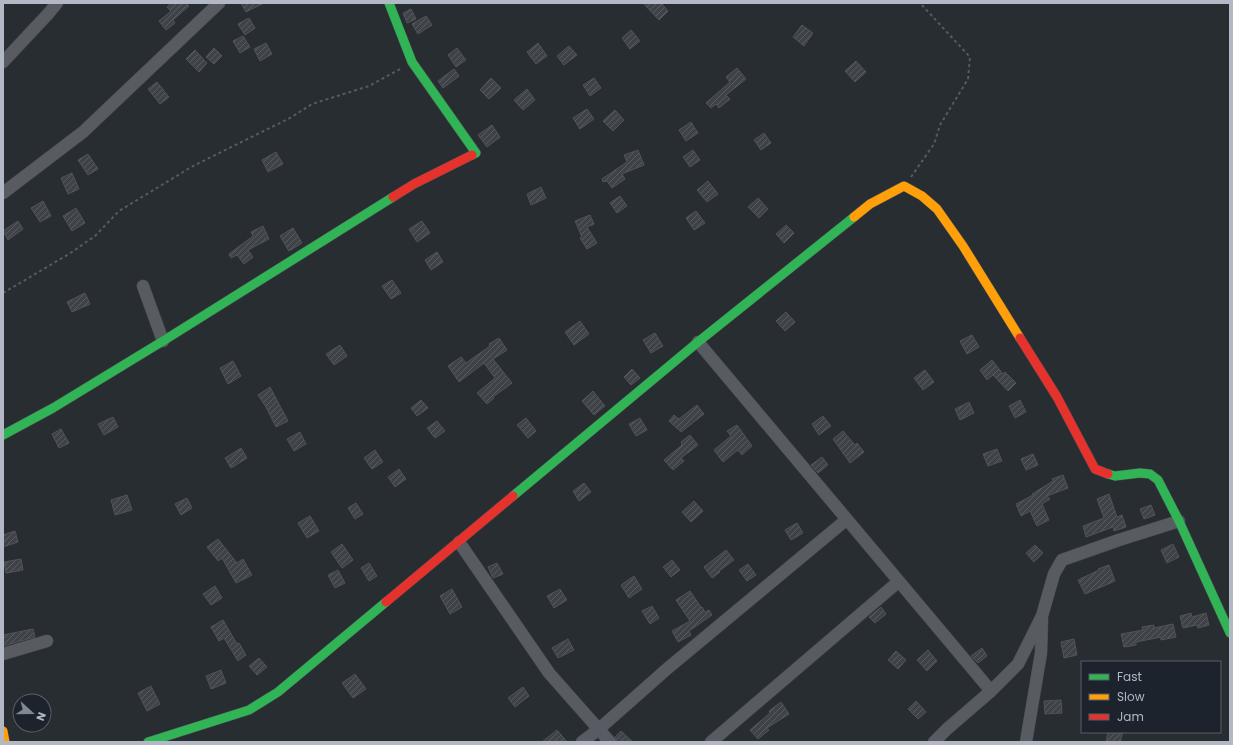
<svg xmlns="http://www.w3.org/2000/svg" width="1233" height="745" font-family="Poppins,sans-serif">
<defs>
<pattern id="building-hatch" width="6" height="6" patternUnits="userSpaceOnUse"><rect width="6" height="6" fill="#3f4348"/><path d="M-1 1l2-2M0 6l6-6M5 7l2-2" fill="none" stroke="#585c61"/></pattern>
</defs>
<rect width="100%" height="100%" fill="#282d32"/>
<path fill="url(#building-hatch)" stroke="#50545a" d="M172,3H186L189,6L173,20L175,23L166,30L159,21L171,11L167,7Z
M241,3H264L246,12Z
M643,3H661L668,11L659,20Z
M411,9L416,19L407,23L403,13Z
M426,16L432,25L418,34L412,24Z
M249,18L255,28L245,35L238,24Z
M802,25L813,33L804,46L793,37Z
M631,30L640,41L630,49L622,38Z
M243,36L250,47L240,53L233,41Z
M266,43L272,54L260,61L254,49Z
M538,43L547,56L536,64L527,52Z
M569,46L577,55L564,65L557,56Z
M214,48L222,56L214,64L206,57Z
M457,48L466,60L456,67L448,55Z
M195,50L207,63L199,72L186,59Z
M856,61L866,72L855,82L845,71Z
M737,68L746,79L726,95L730,99L719,108L716,104L711,108L706,103L730,82L726,77Z
M454,69L459,76L443,88L438,81Z
M491,78L501,88L489,99L480,90Z
M594,78L601,88L590,96L583,85Z
M157,82L169,97L160,104L148,89Z
M527,89L535,100L523,110L514,100Z
M587,109L594,119L580,129L573,118Z
M615,110L624,120L613,131L603,121Z
M691,122L698,133L686,141L679,130Z
M492,125L500,137L487,147L478,135Z
M764,133L771,143L761,150L754,140Z
M638,150L644,165L622,174L625,179L612,188L607,181L603,182L602,179L627,162L624,155Z
M693,150L700,160L690,167L683,157Z
M276,152L283,164L268,172L262,160Z
M88,154L98,169L88,175L78,160Z
M72,173L79,189L68,194L61,178Z
M708,181L718,194L707,202L697,190Z
M541,187L546,198L531,205L527,194Z
M620,196L627,206L617,213L610,203Z
M758,198L768,209L759,218L748,207Z
M43,201L51,216L40,222L31,208Z
M76,208L85,223L72,231L63,216Z
M696,211L705,223L694,230L686,218Z
M590,215L594,224L587,227L597,243L587,249L580,238L582,237L575,221Z
M18,221L23,229L8,240L3,231Z
M422,221L430,233L417,242L409,229Z
M786,225L794,233L784,243L776,234Z
M263,226L269,239L248,250L253,257L244,264L237,255L231,258L229,254L253,236L251,232Z
M293,228L302,243L289,251L280,236Z
M437,252L443,262L431,270L425,260Z
M392,280L401,293L391,299L382,286Z
M85,293L90,304L72,312L67,302Z
M786,312L795,322L785,331L776,321Z
M580,321L589,334L574,345L565,332Z
M655,333L663,346L651,353L643,340Z
M972,335L979,347L967,354L960,341Z
M499,338L507,350L493,359L512,383L493,397L494,398L487,404L477,393L495,378L484,363L459,382L448,366L461,357L466,363L490,346L489,344Z
M340,345L347,356L334,365L326,354Z
M992,360L1003,374L1005,372L1016,383L1008,391L993,375L987,380L980,370Z
M233,361L241,376L228,384L220,368Z
M632,369L640,378L631,385L624,377Z
M925,370L934,382L923,390L914,378Z
M270,387L288,421L276,427L266,407L258,395Z
M593,391L605,406L594,415L582,401Z
M421,400L428,408L417,416L411,408Z
M1020,400L1026,412L1015,418L1009,406Z
M969,402L974,413L960,420L955,409Z
M697,405L704,414L681,432L669,421L674,415L679,419Z
M823,416L831,426L819,435L812,424Z
M113,417L118,427L104,435L98,424Z
M526,418L536,431L528,438L517,425Z
M640,418L647,430L636,436L629,424Z
M437,421L445,431L435,438L427,428Z
M737,425L752,446L742,455L738,450L723,462L714,450L731,436L727,431Z
M61,429L69,443L59,448L52,434Z
M843,431L855,445L857,443L864,452L850,463L833,439Z
M300,432L306,444L294,451L287,439Z
M690,435L698,445L681,458L684,461L673,470L664,460L682,445L681,442Z
M241,448L247,458L231,468L225,458Z
M997,449L1002,461L988,466L983,454Z
M375,450L383,462L372,469L364,458Z
M1033,454L1038,465L1026,470L1021,459Z
M822,457L828,465L818,473L811,465Z
M399,469L406,479L395,487L388,477Z
M1063,475L1068,488L1047,496L1050,499L1042,504L1049,520L1037,526L1030,511L1021,516L1016,504L1033,495L1032,494L1053,481L1052,479Z
M584,483L591,492L579,501L573,491Z
M1109,494L1117,517L1122,515L1126,527L1114,531L1113,527L1086,537L1083,526L1104,518L1097,499Z
M127,495L132,510L115,515L111,500Z
M187,498L192,508L181,515L175,504Z
M694,501L703,511L691,522L682,512Z
M356,503L363,514L355,519L348,508Z
M1151,505L1155,515L1144,519L1140,509Z
M310,516L319,531L307,538L298,523Z
M797,523L803,533L791,540L785,530Z
M15,531L18,542L3,547V535Z
M218,539L237,563L243,559L252,575L236,583L222,558L218,561L207,547Z
M342,544L353,560L342,568L331,552Z
M1173,544L1179,557L1167,563L1161,550Z
M1035,545L1043,553L1034,562L1026,553Z
M726,550L734,560L719,571L720,572L712,578L704,567Z
M21,559L23,570L6,573L4,562Z
M672,560L680,570L671,577L663,567Z
M369,563L377,576L369,581L361,568Z
M497,563L503,574L493,578L488,567Z
M748,564L756,575L747,581L739,570Z
M1109,565L1115,581L1085,594L1078,580L1099,570L1098,569Z
M338,570L345,583L335,588L328,575Z
M634,576L642,589L629,598L621,585Z
M215,586L222,598L211,605L203,594Z
M452,589L462,607L450,614L440,596Z
M560,589L567,600L554,608L547,596Z
M690,591L701,607H702L705,612L709,610L712,615L689,631L691,635L678,642L672,631L690,621L676,600Z
M652,606L659,618L650,624L642,611Z
M881,607L886,614L875,623L869,617Z
M1191,613L1192,617L1206,613L1209,625L1198,628L1197,625L1183,628L1180,616Z
M223,620L237,644L239,643L246,655L238,661L224,638L219,641L211,627Z
M1173,624L1176,637L1161,640V637L1136,642V645L1124,647L1121,634L1143,630L1142,627L1154,625V628Z
M33,629L35,637L3,646V635Z
M568,639L574,650L558,658L552,648Z
M1074,639L1077,655L1064,658L1061,642Z
M982,648L987,656L978,663L971,656Z
M928,650L937,661L927,671L917,660Z
M896,651L906,660L898,669L888,660Z
M259,658L267,667L257,675L249,666Z
M221,670L226,683L211,689L206,676Z
M355,674L366,689L353,698L342,683Z
M151,686L160,704L147,711L138,693Z
M523,687L529,696L515,707L508,698Z
M1061,700L1062,713L1045,714L1044,701Z
M916,701L926,712L918,719L908,709Z
M781,702L789,714L767,728L769,730L758,739L750,730L770,713L769,711Z
M557,730L567,742H542Z
M621,731L633,742H617L615,737Z
M1108,732H1123L1120,742H1106Z"/>
<g fill="none" stroke-linecap="round" stroke-linejoin="round">
<defs>
<path id="street" d="M3,62L48,14L57,3
M3,193L83,132L219,3
M143,286L163,341
M698,342L991,691
M459,542L549,673L610,742
M3,654L47,641
M582,742L599,729L668,668L846,520
M711,742L898,582
M934,742L947,729L991,691L1018,664L1042,616L1054,574L1062,560L1119,540L1179,521
M1026,742L1041,653L1042,619"/>
<path id="fast" d="M389,3L412,62L476,153L472,155
M3,435L53,408L163,341L393,197
M1108,474L1115,476L1140,473L1150,474L1158,480L1179,521L1230,633
M513,496L698,342L854,217
M148,742L249,710L278,692L386,602"/>
<path id="slow" d="M854,217L870,204L904,186L922,196L937,209L963,246L1020,338
M3,731L5,742"/>
<path id="jam" d="M393,197L414,184L472,155
M1020,338L1057,397L1095,469L1108,474
M386,602L513,496"/>
</defs>
<use href="#street" stroke="#46494d" stroke-width="13"/>
<use href="#fast" stroke="#46494d" stroke-width="10"/>
<use href="#slow" stroke="#46494d" stroke-width="10"/>
<use href="#jam" stroke="#46494d" stroke-width="10"/>
<path stroke="#565b5f" stroke-width="2" stroke-dasharray="3 3" stroke-linecap="butt" d="M911,177L934,144L940,125L968,79L970,57L920,3
M3,293L69,254L95,236L119,211L193,166L290,118L312,104L369,86L402,68"/>
<use href="#street" stroke="#585b61" stroke-width="12"/>
<use href="#fast" stroke="#30b455" stroke-width="9"/>
<use href="#slow" stroke="#ff9f0a" stroke-width="9"/>
<use href="#jam" stroke="#e5322d" stroke-width="9"/>
</g>
<rect width="1233" height="745" fill="none" stroke="#b2b9c4" stroke-width="8"/>
<rect x="1081" y="661" width="140" height="72" fill="#1c232d" stroke="#585f69"/>
<rect x="1089" y="674" width="20" height="6" fill="#30b455" stroke="#585f69"/>
<text x="1117" y="681" font-size="12" fill="#b2b9c4">Fast</text>
<rect x="1089" y="694" width="20" height="6" fill="#ff9f0a" stroke="#585f69"/>
<text x="1117" y="701" font-size="12" fill="#b2b9c4">Slow</text>
<rect x="1089" y="714" width="20" height="6" fill="#e5322d" stroke="#585f69"/>
<text x="1117" y="721" font-size="12" fill="#b2b9c4">Jam</text>
<g transform="translate(32 713) rotate(111)"><circle r="19" fill="#1c232d" stroke="#585f69"/>
<path d="M0-3L7 15L0 10L-7 15Z" fill="#828891"/>
<text y="-6" font-size="11" font-weight="bold" text-anchor="middle" fill="#b2b9c4">N</text>
</g>
</svg>
